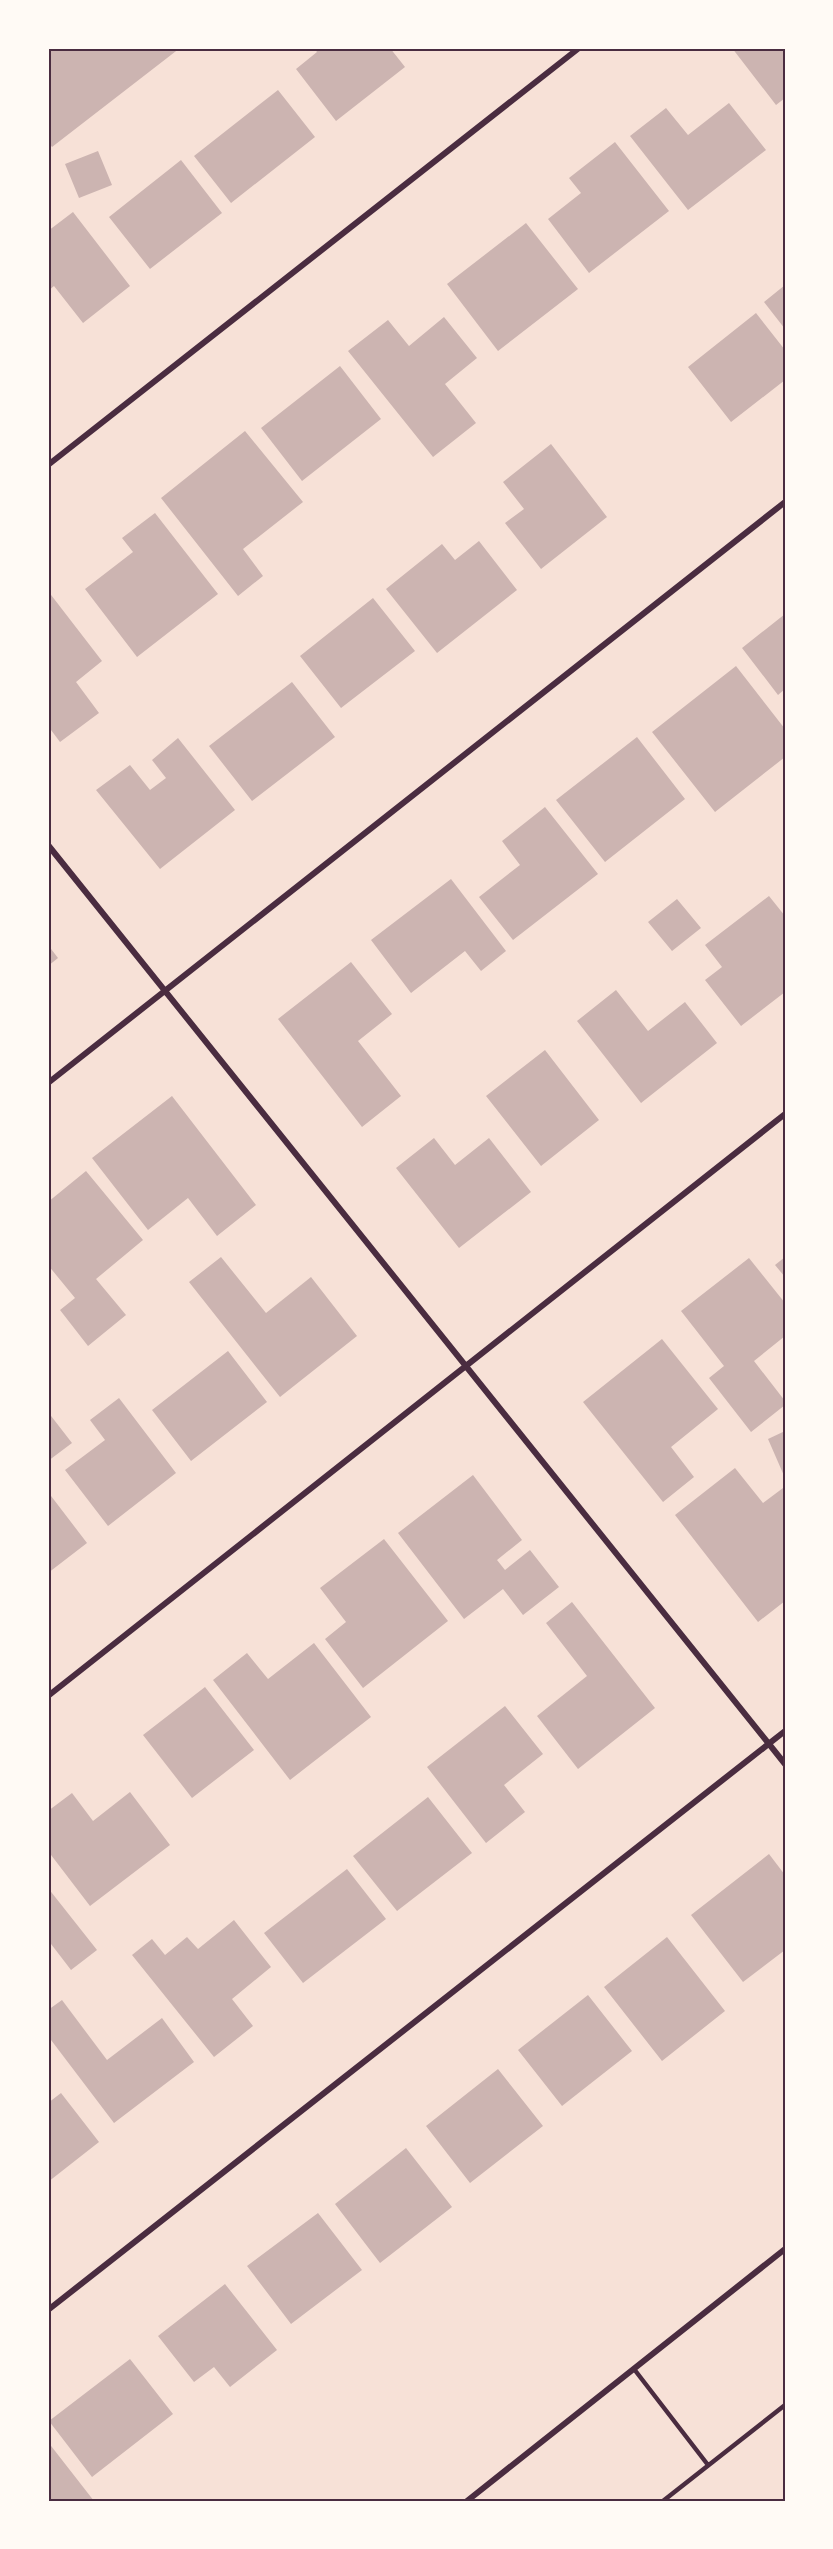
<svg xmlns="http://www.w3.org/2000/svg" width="833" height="2549" font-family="'Archivo Narrow',sans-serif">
<rect width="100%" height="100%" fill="#f7e1d7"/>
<path fill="#ccb4b1" d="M180,48L52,147L48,142L49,48Z
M314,48H390L405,67L336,121L296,69L317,52Z
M732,48H785V98L776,105Z
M278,90L315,137L231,203L194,156Z
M729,103L766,150L688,210L630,136L666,108L688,135Z
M615,142L669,211L589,273L548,219L581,193L569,178Z
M98,151L112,185L79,198L65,164Z
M181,160L222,213L150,269L109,217Z
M73,212L130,286L83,323L54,286L48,291V231Z
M526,223L578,289L498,351L447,284Z
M785,285V329L764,302Z
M756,313L785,350V380L731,422L688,367Z
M444,317L477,358L445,384L476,423L433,457L348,351L388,320L409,346Z
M340,366L381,419L302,481L261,428Z
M245,431L303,502L243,549L263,576L238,596L161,498Z
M551,444L607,517L541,569L505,523L524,509L503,482Z
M155,513L218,594L137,657L85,589L133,552L122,538Z
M479,541L517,590L437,653L386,589L442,544L455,560Z
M48,591L102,661L76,682L99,713L60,742L48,726Z
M373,598L415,651L341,708L300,656Z
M785,614V689L778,695L742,648Z
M736,666L785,729V757L715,812L652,732Z
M292,682L335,737L252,801L209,746Z
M637,737L685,799L605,862L556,800Z
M178,738L235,810L160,869L96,790L130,765L150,790L166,778L152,760Z
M545,807L598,874L513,940L479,897L520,865L502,841Z
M451,879L506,951L481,971L465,951L411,993L371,940Z
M769,896L785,916V992L741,1026L705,980L722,967L705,945Z
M677,899L701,928L672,951L648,922Z
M48,945L58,958L48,966Z
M351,962L392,1014L358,1041L401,1096L362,1127L278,1019Z
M616,990L648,1031L685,1002L717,1043L641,1103L577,1021Z
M545,1050L599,1120L541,1166L486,1096Z
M172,1096L256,1205L217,1236L188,1198L148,1230L92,1158Z
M434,1138L455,1165L489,1138L531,1192L459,1248L396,1168Z
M86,1171L143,1240L96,1279L126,1315L88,1346L60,1310L75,1298L48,1265V1202Z
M221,1257L266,1313L311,1277L357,1336L280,1397L189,1282Z
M785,1257V1277L775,1265Z
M749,1258L785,1303V1336L754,1361L785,1401V1405L751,1432L709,1378L724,1366L681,1311Z
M662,1339L718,1409L671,1447L694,1477L663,1502L583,1402Z
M228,1351L267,1402L191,1461L152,1410Z
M119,1398L176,1473L108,1526L65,1470L105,1440L90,1420Z
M48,1412L72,1443L48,1461Z
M785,1431V1478L768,1439Z
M735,1468L763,1503L783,1488L785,1491V1601L758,1622L675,1515Z
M473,1475L522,1540L497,1560L505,1570L530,1550L559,1587L523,1615L503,1589L464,1619L398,1533Z
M48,1492L87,1543L48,1573Z
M384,1539L448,1621L363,1688L325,1639L346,1622L320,1588Z
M572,1602L655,1708L578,1769L537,1716L587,1676L546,1623Z
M314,1643L371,1717L290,1780L213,1680L247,1653L268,1679Z
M205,1687L254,1750L192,1798L143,1735Z
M505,1706L543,1754L504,1785L525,1812L486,1843L427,1767Z
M130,1792L170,1845L90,1906L48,1851V1811L72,1793L93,1821Z
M428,1797L472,1853L397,1911L353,1856Z
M769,1854L785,1875V1950L743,1982L691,1915Z
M347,1869L386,1919L303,1983L264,1933Z
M48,1888L97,1950L71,1970L48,1940Z
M234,1920L271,1967L232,1999L253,2026L214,2057L132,1955L152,1939L165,1955L187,1937L198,1949Z
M667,1937L725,2011L662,2061L604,1987Z
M588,1995L632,2051L562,2106L518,2050Z
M62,2000L107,2060L162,2018L194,2062L114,2123L48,2036V2010Z
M498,2069L543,2126L470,2183L426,2126Z
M61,2093L99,2142L48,2182V2103Z
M406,2148L452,2207L380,2263L335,2204Z
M318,2213L362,2270L291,2324L247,2266Z
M225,2284L277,2350L230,2387L214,2367L194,2382L158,2336Z
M130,2359L173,2414L92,2477L49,2421Z
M48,2442L94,2501H48Z"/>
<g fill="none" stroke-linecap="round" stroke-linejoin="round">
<path stroke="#4a2c40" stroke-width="4.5" d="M634,2369L708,2465
M663,2501L785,2405"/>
<path stroke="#4a2c40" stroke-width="6" d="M48,465L579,48
M48,845L785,1764
M48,1083L785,502
M48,1696L785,1114
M48,2310L785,1731
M467,2501L785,2249"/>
</g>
<rect width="833" height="2549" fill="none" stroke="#fffaf5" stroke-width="99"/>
<rect x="50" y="50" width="734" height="2450" fill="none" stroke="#4a2c40" stroke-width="2"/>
</svg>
